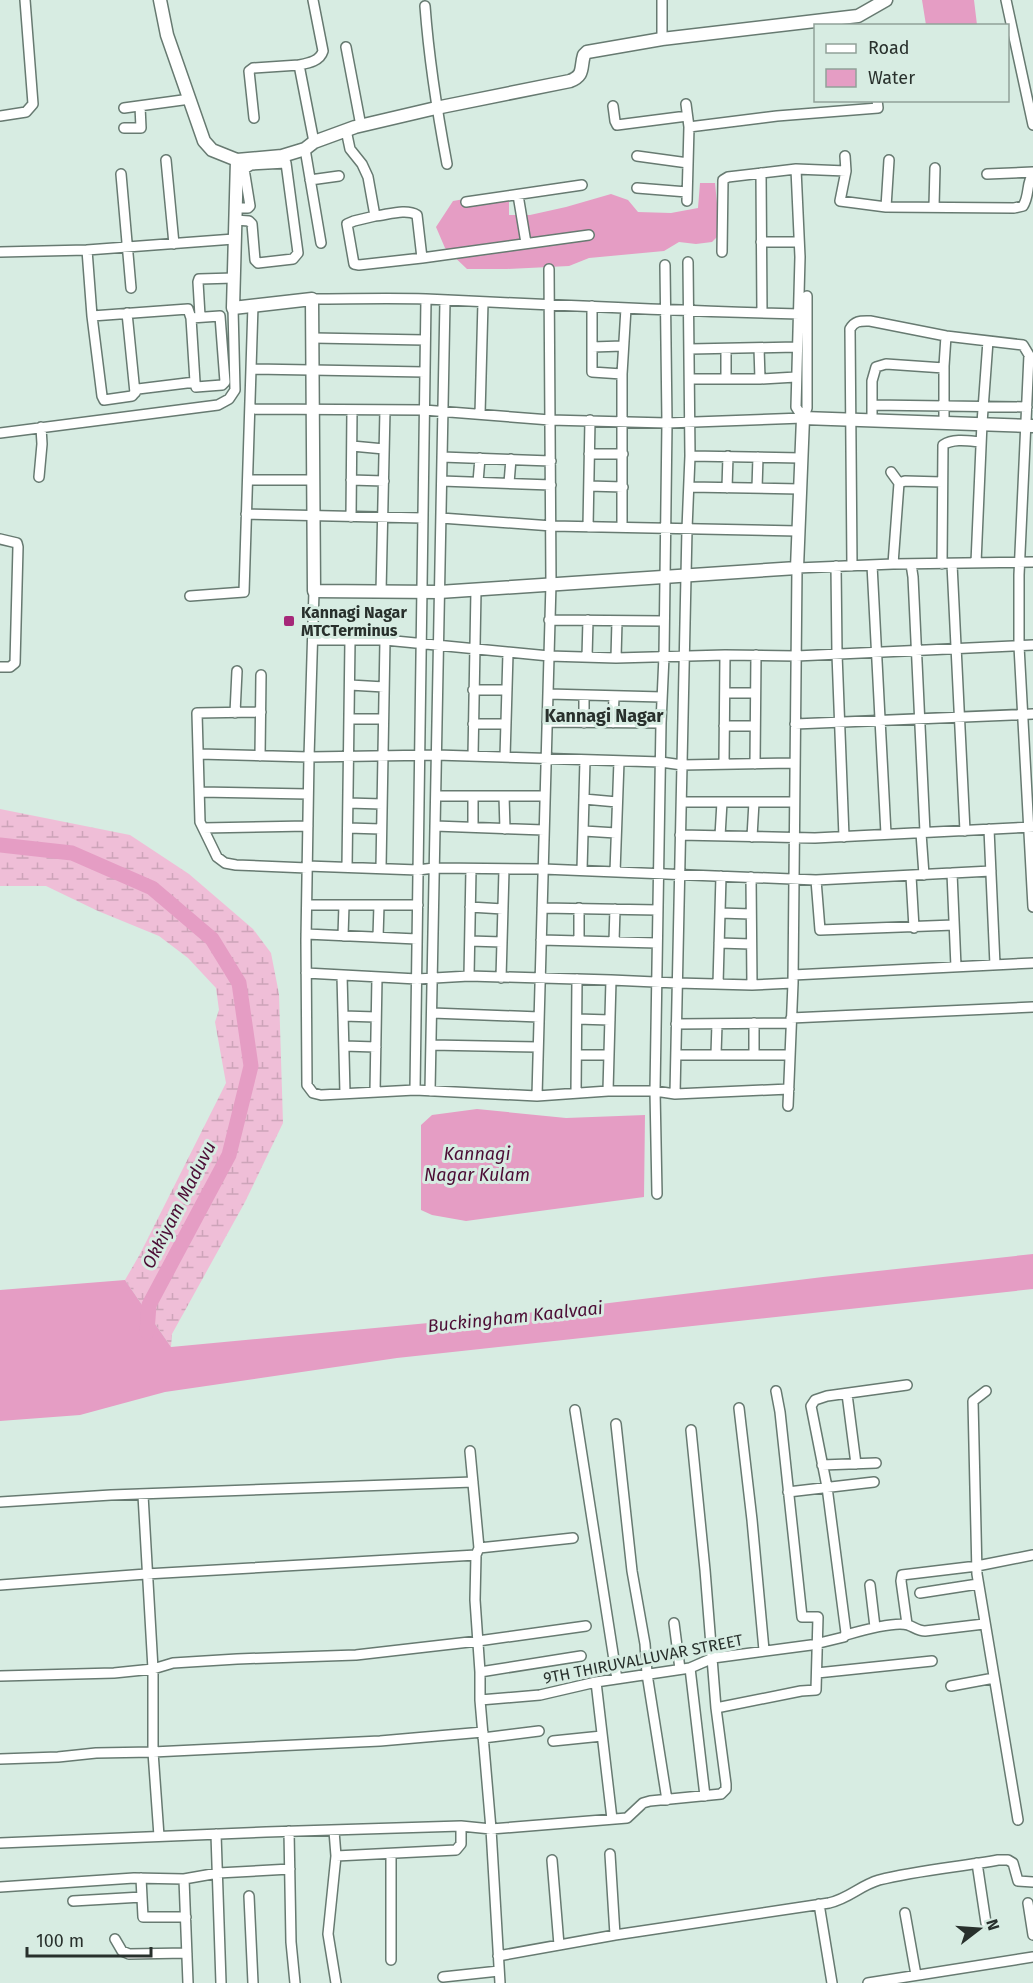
<svg xmlns="http://www.w3.org/2000/svg" width="1033" height="1983" font-family="'Fira Sans',sans-serif">
<defs>
<pattern id="wetland-marsh" width="20" height="14" patternUnits="userSpaceOnUse" patternTransform="scale(1.5)"><rect width="20" height="14" fill="#efbed7"/><path d="M1 5h8M5 5V1M11 12h8M15 12V8" fill="none" stroke="#cda4b9"/></pattern>
</defs>
<rect width="100%" height="100%" fill="#d7ece2"/>
<path fill="url(#wetland-marsh)" d="M0,809L130,835L189,874L253,929L271,953L279,994L283,1123L245,1202L172,1334L171,1347L125,1280L140,1254L226,1083L215,1022L219,1010L216,988L188,958L159,936L98,911L46,886H0Z"/>
<path fill="#e59dc4" d="M922,0H974L977,25H926Z
M700,183H715L720,234L712,242L696,244L679,242L664,251L589,258L569,266L507,269H467L445,248L436,227L453,201L509,191V215H530L566,207L611,194L628,200L638,212L671,213L698,208Z
M477,1109L566,1118L645,1115L644,1197L466,1221L432,1215L421,1210V1125L432,1115Z
M1033,1254V1289L397,1358L165,1392L80,1415L0,1421V1290L125,1280L171,1347L493,1317L823,1277Z"/>
<g fill="none" stroke-linecap="round" stroke-linejoin="round">
<path stroke="#e59dc4" stroke-width="15" d="M0,845L72,853L152,888L212,939L239,983L251,1066L229,1155L149,1305L147,1332"/>
<defs>
<path id="minor" d="M662,0V39
M1006,0L1033,125
M425,6C429,60 437,111 447,164
M346,47L361,126
M299,65C309,63 320,61 323,51L313,0
M686,104L689,127L687,201
M613,106L615,121L617,125L687,116
M124,108L190,99
M0,116L26,112L33,104L25,0
M254,118L249,71L253,68L299,65L314,142
M689,127L777,116L878,108L877,100
M124,128H141L140,106
M346,130L350,149L362,164L368,177L375,216L354,221L347,224L354,264L359,265L422,258L589,235
M305,149L321,243
M637,156L688,163
M845,156L846,171
M166,160L174,244
M761,173L762,313
M121,174L131,288
M987,174L1033,172
M310,180L339,176
M637,188L687,192
M518,195L526,243
M466,202L582,185
M934,206L935,168
M886,207L889,160
M375,216C387,215 406,208 417,215L422,258
M235,220L249,221L252,224L255,260L258,263L293,259L298,253L286,163L251,165L244,169L250,206L248,208H235
M761,242H799
M87,250L92,316L102,396L104,400L132,396L138,389L195,382L191,318L188,309L92,316
M0,252L87,250L234,239
M722,252L723,180L728,177L796,169
M312,299C350,299 388,298 426,299C550,305 675,311 799,314
M592,306V372L622,374
M127,313L135,393
M200,316L198,282L199,279L234,278
M191,318L220,316L225,382L222,385L196,387L195,382
M313,338L425,340
M592,347L623,346
M759,348L760,379
M690,349L797,347
M252,369L425,372
M726,378V349
M690,379H760L796,377
M872,405L1027,407
M251,409L424,410L550,420L667,423L803,418
M480,414L483,302
M803,418L796,407L800,257L796,169L846,171L840,201L886,207L1014,208L1023,206C1030,195 1026,183 1033,174
M803,418L807,408V296
M872,420V381L876,367L886,364L944,368
M944,422V366L946,336
M0,433L218,405L229,399L235,390L233,308
M352,446L384,449
M589,454H623
M690,456L801,458
M442,457L551,461
M891,472L899,483
M39,477L42,444L41,427
M248,480H314
M351,480L384,481
M442,481L551,485
M478,482L480,458
M509,483L511,459
M589,486L623,487
M689,487L800,489
M727,488L728,456
M757,488L758,457
M246,514L423,518
M351,517L352,410
M441,518L552,526L798,531
M588,527L590,420
M622,527V374L626,308
M0,539L17,543L18,547L15,663L10,667H0
M976,563L982,423L988,341
M893,564L899,483L905,481L942,482
M911,564L913,577L925,832
M942,564L943,445C954,438 969,441 981,442
M952,564L965,831
M872,565L886,834
M836,566L837,654L844,837
M852,566L850,329C855,320 861,321 870,321L946,336L1023,345L1029,355L1019,575V646L1033,907
M314,591L309,757L306,940L307,1085L313,1093L321,1095L415,1090L537,1096L608,1091H655L661,723L664,656L667,423L665,265
M381,592L385,410
M190,596L244,592L253,305
M549,620L664,621
M314,640H385L549,656L616,658L725,655L796,656L1033,645
M587,657L588,620
M616,658L617,621
M350,685L384,687
M473,690H507
M725,693H755
M548,694L662,697
M261,712L197,713L200,822L217,857L225,863L236,865L307,868
M235,713L237,671
M349,719H383
M547,722L661,723
M584,723V695
M613,723L614,696
M473,724H506
M795,724L1033,714
M724,726H755
M199,754L309,757L436,755L661,762L682,765L794,763
M260,756L261,675
M473,756L476,590
M505,757L508,653
M724,764L725,655
M755,764L756,655
M200,792L308,794
M436,796H545
M504,796L505,829
M584,799L617,802
M682,802H794
M348,803L382,804
M435,826L544,830
M473,827V796
M203,828L308,826
M348,828L381,829
M989,829L995,965
M584,831L616,833
M921,833L924,875
M680,835L815,838L1033,827
M720,836L722,802
M752,837L754,802
M307,866L418,870L434,868L543,869L816,880L991,871
M347,867L350,640
M381,868L385,640
M582,870L585,760
M615,872L619,761
M952,873L956,967
M911,876L914,928
M751,877L752,985
M816,880L820,930L954,925
M307,905H418
M470,907L503,909
M542,908L658,910
M720,913L751,914
M306,934L417,939
M343,936L344,905
M378,937L379,905
M541,940L657,943
M470,941L502,942
M579,941V908
M614,941L615,909
M719,943L751,944
M306,973L417,979L469,976L611,980L677,983L752,985L793,983
M342,975L345,1093
M793,975L1033,963
M469,976L471,869
M501,978L504,870
M718,984L721,876
M432,1013L539,1017
M343,1016L376,1017
M791,1018L1033,1007
M577,1019L610,1020
M754,1023V1055
M676,1024L791,1023
M431,1045L538,1047
M344,1046L376,1047
M716,1054L717,1024
M577,1055H609
M676,1055H790
M415,1090L426,299
M430,1091L445,301
M608,1091L611,980
M375,1092L377,977
M576,1093L577,979
M675,1094L687,529L690,456L688,262
M537,1096L551,583L549,269
M788,1106L793,983L797,568L893,564L1033,562
M657,1194L655,1091L675,1094L789,1089
M986,1391L973,1401L977,1574L1018,1820
M847,1394L856,1464
M739,1408L752,1520L764,1650
M575,1410L617,1679
M616,1424L632,1571L645,1644L647,1674L667,1800
M470,1451L479,1548L476,1555L475,1600L480,1672V1700L491,1829L500,1983
M822,1465L876,1463
M788,1492L874,1482
M143,1495L153,1669V1752L159,1836
M0,1502L111,1495L473,1482
M479,1548L573,1538
M0,1585L146,1574L476,1555
M870,1585L875,1627
M920,1593L978,1584
M674,1623L680,1669
M907,1624L901,1581L902,1575L977,1566L1033,1555
M846,1635C860,1631 894,1621 908,1625C914,1627 918,1631 925,1631L984,1624
M690,1668L705,1796
M480,1672L581,1656
M817,1673L932,1661
M0,1676L114,1673L153,1669L173,1663L237,1659L356,1655L478,1641L586,1626
M596,1682L612,1819
M951,1686L994,1678
M480,1700L540,1695L596,1682L690,1668L713,1658L811,1645L844,1637L846,1633L827,1487L811,1406L815,1400L827,1396L907,1385
M716,1708L801,1691L816,1690L818,1617H802L780,1412L776,1391
M483,1738L539,1731
M553,1741L602,1736
M0,1759L58,1757L96,1753L153,1752L380,1741L483,1732
M289,1831L291,1942L295,1983
M334,1831L336,1856L328,1934L336,1983
M216,1834L221,1983
M0,1843L266,1832L461,1826L491,1829L627,1818L643,1803L650,1801L721,1794L726,1789V1784L716,1708L705,1570L691,1430
M391,1854V1960
M610,1854L615,1935
M336,1856L456,1850L461,1844V1826
M552,1860L559,1945
M977,1863L986,1923
M141,1878L143,1917H186
M184,1879L188,1983
M0,1887L134,1878L184,1879L218,1873L290,1869
M249,1896L253,1983
M73,1901L142,1897
M1028,1903L1033,1935
M819,1904L832,1983
M905,1913L916,1975
M115,1939L122,1951L129,1954L187,1953
M498,1956L615,1935L829,1903C850,1898 859,1886 879,1880C918,1870 959,1867 998,1860H1008L1013,1863L1018,1881L1033,1882
M443,1977L499,1971
M868,1983L1033,1957"/>
<path id="tertiary" d="M160,0L167,35L204,141L212,150L237,160L282,156L305,149L314,142L355,127L436,108L570,81C585,75 580,68 584,55L587,52L662,39L858,16L886,0
M237,160L233,308L312,299L314,591L439,592L797,568L803,418L1033,426"/>
</defs>
<use href="#minor" stroke="#677a71" stroke-width="12"/>
<use href="#tertiary" stroke="#677a71" stroke-width="15"/>
<use href="#minor" stroke="#fff" stroke-width="9"/>
<use href="#tertiary" stroke="#fff" stroke-width="12"/>
</g>
<rect fill="#a62879" stroke="#d7ece2" stroke-width="2" x="283" y="615" width="12" height="12" rx="3"/>
<g text-anchor="middle" dominant-baseline="central" stroke-width="6" stroke-linejoin="round" paint-order="stroke">
<g font-size="16" font-weight="bold" fill="#28302c" stroke="#d7ece2" text-anchor="start">
<text x="301" y="612">Kannagi Nagar<tspan x="301" dy="18">MTCTerminus</tspan></text>
</g>
<g font-size="16" fill="#28302c" stroke="#d7ece2">
<text transform="translate(643 1659) rotate(-11)">9TH THIRUVALLUVAR STREET</text>
</g>
<g font-size="18" font-weight="bold" fill="#28302c" stroke="#d7ece2">
<text x="604" y="716">Kannagi Nagar</text>
</g>
<g font-size="18" font-style="italic" fill="#4c0d35" stroke="#d7ece2">
<text x="477" y="1154">Kannagi<tspan x="477" dy="21">Nagar Kulam</tspan></text>
<text transform="translate(179 1205) rotate(-63)">Okkiyam Maduvu</text>
<text transform="translate(515 1317) rotate(-6)">Buckingham Kaalvaai</text>
</g>
</g>
<rect x="814" y="24" width="195" height="78" fill="#d7ece2" stroke="#91a199" stroke-width="1.5"/>
<rect x="826" y="44" width="30" height="9" fill="#ffffff" stroke="#91a199" stroke-width="1.5"/>
<text x="868" y="54" font-size="18" fill="#28302c">Road</text>
<rect x="826" y="69" width="30" height="18" fill="#e59dc4" stroke="#91a199" stroke-width="1.5"/>
<text x="868" y="84" font-size="18" fill="#28302c">Water</text>
<g transform="translate(979 1929) rotate(73)" stroke="#d7ece2" stroke-width="4.5" paint-order="stroke">
<path d="M0-4.5L10 22L0 15L-10 22Z" fill="#28302c"/>
<text y="-9" font-size="16" font-weight="bold" text-anchor="middle" fill="#28302c">N</text>
</g>
<path d="M27 1947v9h124v-9" fill="none" stroke="#28302c" stroke-width="3"/>
<text x="36" y="1947" font-size="18" fill="#28302c" stroke="#d7ece2" stroke-width="4.5" paint-order="stroke">100 m</text>
</svg>
